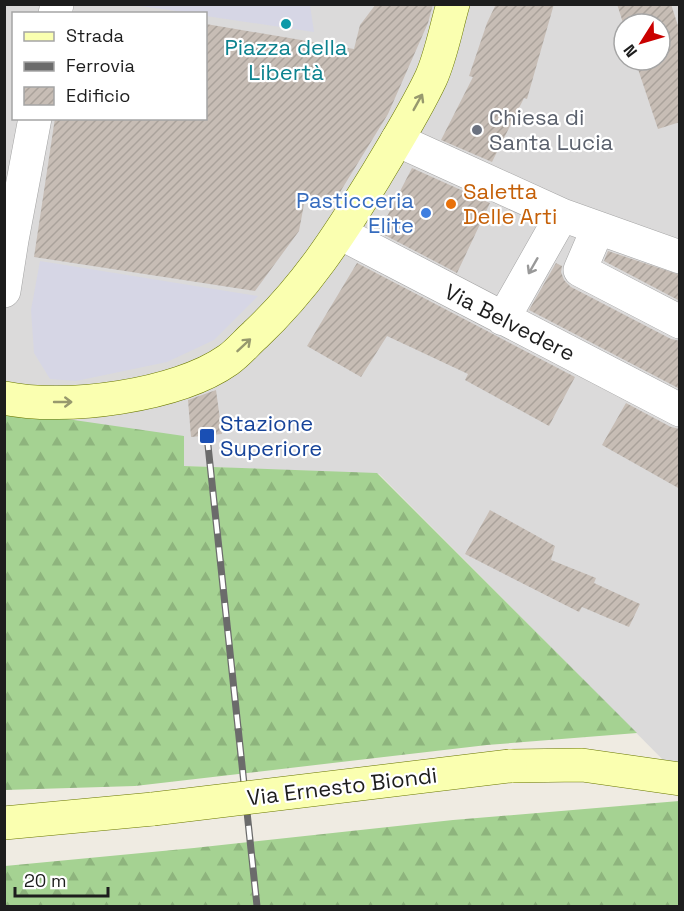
<svg xmlns="http://www.w3.org/2000/svg" width="684" height="911" font-family="'Space Grotesk',sans-serif">
<defs>
<pattern id="forest-firs" width="22" height="20" patternUnits="userSpaceOnUse" patternTransform="scale(1.5)"><rect width="22" height="20" fill="#a5d292"/><path d="M5 1l3.5 6h-7zM16 11l3.5 6h-7z" fill="#8eb47d"/></pattern>
<pattern id="building-hatch" width="6" height="6" patternUnits="userSpaceOnUse" patternTransform="scale(1.5)"><rect width="6" height="6" fill="#c7bdb5"/><path d="M-1 1l2-2M0 6l6-6M5 7l2-2" fill="none" stroke="#aaa29b"/></pattern>
</defs>
<rect width="100%" height="100%" fill="#efebe2"/>
<path fill="#dbdada" fill-rule="evenodd" d="M5,5H679V776L379,474L184,466L5,410ZM14,14H206V118H14ZM624,24H660V60H624Z"/>
<path fill="url(#forest-firs)" d="M5,410L184,436V466L377,473L637,733L487,745L135,786L5,790Z
M679,801V906H5V866L194,848L453,820Z"/>
<path fill="#d6d6e5" d="M133,5H310L314,32L206,16V14L191,13Z
M40,261L258,296L214,340L167,362L76,381L50,379L34,353L31,310Z"/>
<path fill="url(#building-hatch)" d="M376,4H433L428,23L388,114L329,210L305,199L299,231L255,291L34,257L55,118H206V24L354,49L360,25Z
M496,4H554L527,99L524,98L492,162L441,140L473,77L469,76L487,23Z
M617,4H671L680,32V122L658,129L635,60H660V24H624V26Z
M412,168L490,203L457,273L379,232Z
M608,251L680,275V301L604,261Z
M357,263L575,377L549,426L465,380L468,374L387,336L361,377L307,346Z
M556,263L562,266L561,272L564,280L571,287L671,339L680,341V389L529,310Z
M216,390L222,434L191,437L188,400Z
M626,403L671,427L680,429V489L602,445Z
M490,510L555,546L551,560L596,578L594,583L640,604L629,627L582,607L579,612L465,554Z"/>
<g fill="none" stroke-linecap="round" stroke-linejoin="round">
<defs>
<path id="street" d="M55,14L57,4
M397,140L562,215L680,257
M598,228L580,270L680,322
M340,233L680,410
M4,291L12,240L35,118
M503,319L562,215"/>
<path id="secondary" d="M4,398C65,411 177,396 228,360C238,353 246,343 255,335C306,287 338,237 375,177C394,145 415,112 431,78C441,56 446,28 453,4
M510,766L582,765L680,779
M4,823L153,809"/>
</defs>
<use href="#street" stroke="#a4a4a4" stroke-width="34"/>
<use href="#secondary" stroke="#6a7800" stroke-width="34"/>
<use href="#street" stroke="#fff" stroke-width="33"/>
<use href="#secondary" stroke="#faffb0" stroke-width="33"/>
<defs>
<path id="rail" d="M207,436L257,906"/>
</defs>
<use href="#rail" stroke="#6b6b6b" stroke-width="7"/>
<use href="#rail" stroke="#fff" stroke-width="4.5" stroke-dasharray="14" stroke-linecap="butt"/>
<defs>
<path id="secondary-bridge" d="M153,809L510,766"/>
</defs>
<use href="#secondary-bridge" stroke="#6a7800" stroke-width="34" stroke-linecap="butt"/>
<use href="#secondary-bridge" stroke="#faffb0" stroke-width="33"/>
</g>
<defs><path id="oneway-shaft" d="M-6 0H5M1.5-3L5.5 0L1.5 3" fill="none" stroke-width="1.6" stroke-linecap="round" stroke-linejoin="round" transform="scale(1.5)"/></defs>
<g stroke="#97996e">
<use href="#oneway-shaft" transform="translate(418 102) rotate(-61)"/>
<use href="#oneway-shaft" transform="translate(244 345) rotate(-43)"/>
<use href="#oneway-shaft" transform="translate(63 402)"/>
</g>
<use stroke="#999" href="#oneway-shaft" transform="translate(533 266) rotate(120)"/>
<circle fill="#0f9aa8" stroke="#fff" stroke-width="2" cx="286" cy="24" r="6"/>
<circle fill="#6b7280" stroke="#fff" stroke-width="2" cx="477" cy="130" r="6"/>
<circle fill="#e8710a" stroke="#fff" stroke-width="2" cx="451" cy="204" r="6"/>
<circle fill="#3f7fe0" stroke="#fff" stroke-width="2" cx="426" cy="213" r="6"/>
<rect fill="#1a4fb4" stroke="#fff" stroke-width="2" x="199" y="428" width="16" height="16" rx="3"/>
<g text-anchor="middle" dominant-baseline="central" stroke-width="4.5" stroke-linejoin="round" paint-order="stroke">
<g font-size="22" fill="#0d838f" stroke="#fff">
<text x="286" y="47">Piazza della<tspan x="286" dy="25">Libertà</tspan></text>
</g>
<g font-size="22" fill="#5b616d" stroke="#fff" text-anchor="start">
<text x="489" y="117">Chiesa di<tspan x="489" dy="25">Santa Lucia</tspan></text>
</g>
<g font-size="22" fill="#c56008" stroke="#fff" text-anchor="start">
<text x="463" y="191">Saletta<tspan x="463" dy="25">Delle Arti</tspan></text>
</g>
<g font-size="22" fill="#366cbe" stroke="#fff" text-anchor="end">
<text x="414" y="200">Pasticceria<tspan x="414" dy="25">Elite</tspan></text>
</g>
<g font-size="22" fill="#1d1d1d" stroke="#fff">
<text transform="translate(510 322) rotate(27)">Via Belvedere</text>
<text transform="translate(342 786) rotate(-7)">Via Ernesto Biondi</text>
</g>
<g font-size="22" fill="#164399" stroke="#fff" text-anchor="start">
<text x="220" y="423">Stazione<tspan x="220" dy="25">Superiore</tspan></text>
</g>
</g>
<rect width="684" height="911" fill="none" stroke="#1d1d1d" stroke-width="12"/>
<rect x="12" y="12" width="195" height="108" fill="#ffffff" stroke="#a5a5a5" stroke-width="1.5"/>
<rect x="24" y="32" width="30" height="9" fill="#faffb0" stroke="#a5a5a5" stroke-width="1.5"/>
<text x="66" y="42" font-size="18" fill="#1d1d1d">Strada</text>
<rect x="24" y="62" width="30" height="9" fill="#6b6b6b" stroke="#a5a5a5" stroke-width="1.5"/>
<text x="66" y="72" font-size="18" fill="#1d1d1d">Ferrovia</text>
<rect x="24" y="87" width="30" height="18" fill="url(#building-hatch)" stroke="#a5a5a5" stroke-width="1.5"/>
<text x="66" y="102" font-size="18" fill="#1d1d1d">Edificio</text>
<g transform="translate(642 42) rotate(233)"><circle r="28" fill="#ffffff" stroke="#a5a5a5" stroke-width="1.5"/>
<path d="M0-4.5L10 22L0 15L-10 22Z" fill="#ca0100"/>
<text y="-9" font-size="16" font-weight="bold" text-anchor="middle" fill="#1d1d1d">N</text>
</g>
<path d="M15 887v9h93v-9" fill="none" stroke="#1d1d1d" stroke-width="3"/>
<text x="24" y="887" font-size="18" fill="#1d1d1d" stroke="#ffffff" stroke-width="4.5" paint-order="stroke">20 m</text>
</svg>
